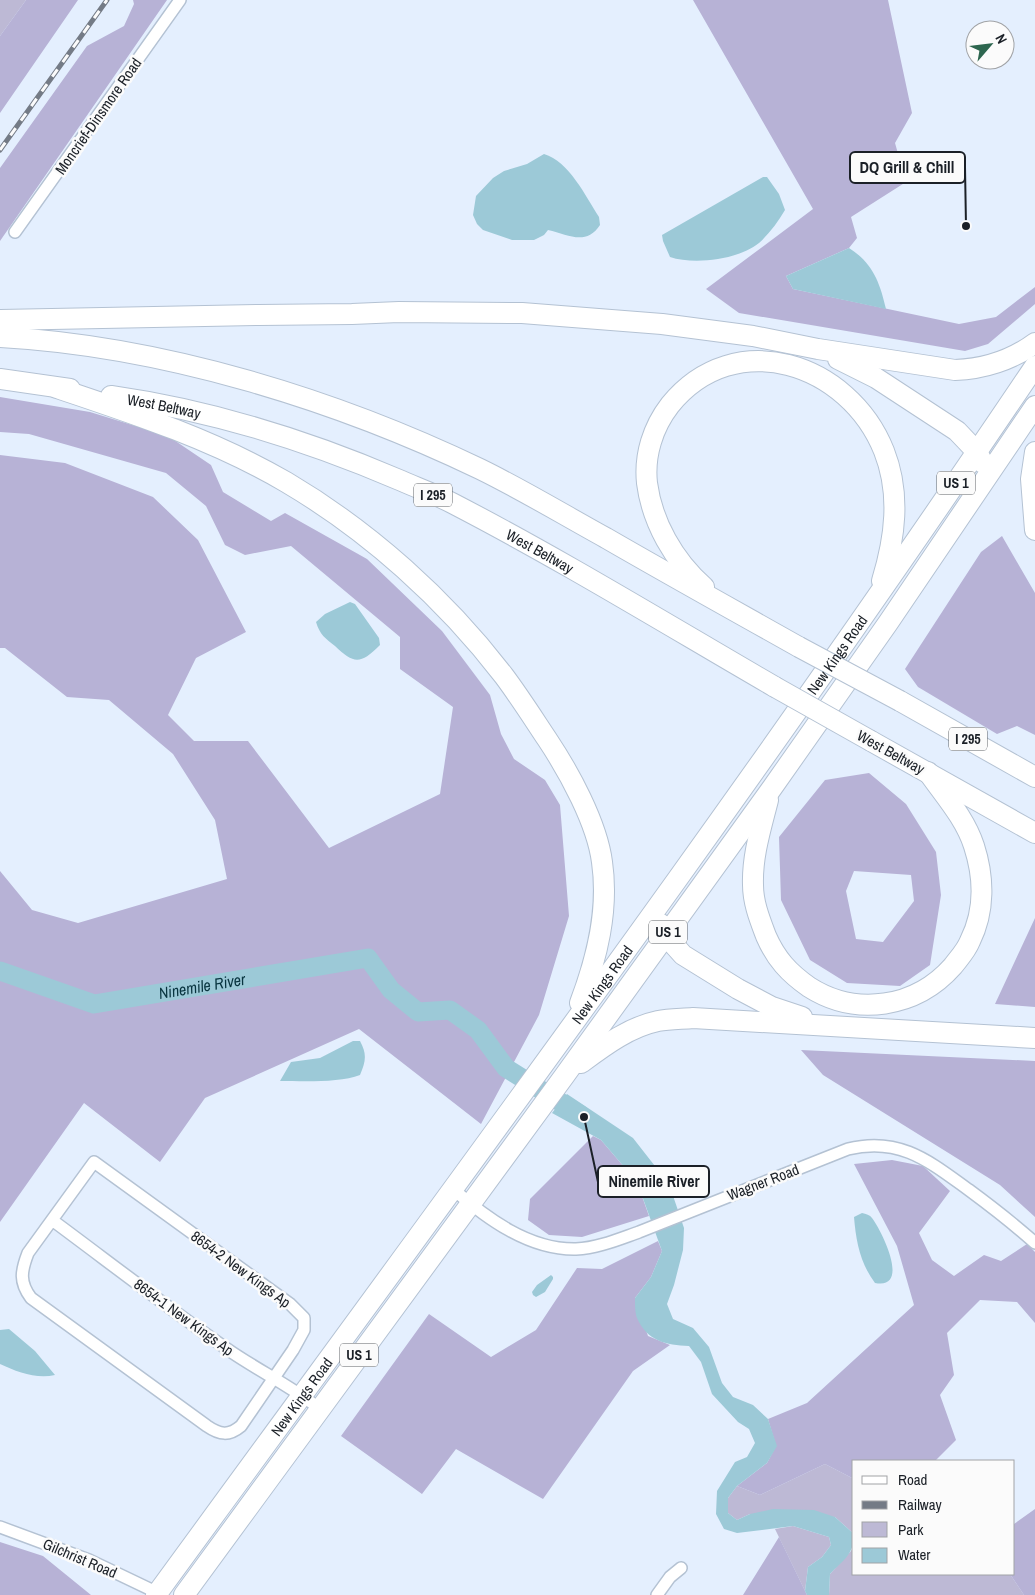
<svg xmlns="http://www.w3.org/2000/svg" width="1035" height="1595" font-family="'Archivo Narrow',sans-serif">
<rect width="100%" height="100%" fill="#e4effe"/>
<path fill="#bdb9d5" d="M0,0H26L0,36Z
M825,1464L854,1479V1534L835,1517L750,1514L737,1520L728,1513V1498L737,1486L760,1495Z
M793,1526L829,1537L831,1545L822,1557L808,1567L805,1591L775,1529Z
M854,1546V1574H1010L1024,1595H829L830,1574L851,1551Z"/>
<path fill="#b7b2d6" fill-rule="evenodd" d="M26,0H78L0,113V36Z
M133,0H167L0,241V168L87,46L124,26L134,4Z
M693,0H888L912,113L895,143L906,182L851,217L857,238L849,248L786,276L793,289L959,324L996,317L1035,287V304L988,344L965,351L739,313L706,289L813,209Z
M0,397L90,412L168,436L211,465L223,492L271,521L285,513L367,559L442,631L490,695L501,734L514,759L545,780L560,805L569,916L539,1015L481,1124L359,1029L205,1098L160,1162L84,1103L0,1222V871L32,910L78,923L227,879L215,820L173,754L109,700L67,697L5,648H0V455L65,463L153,497L198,540L246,632L196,658L168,715L194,741H248L329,848L440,794L453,707L400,669V637L291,546L245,555L225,545L206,506L166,473L29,434L0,432Z
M1002,536L1035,593V735L1017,726L997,734L918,687L905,669L981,552Z
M869,773L906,804L936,852L941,895L930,965L900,986L847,983L810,960L781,900L779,837L825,780ZM854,871L911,875L914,901L883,942L856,939L846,891Z
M1035,918V1007L995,1004Z
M801,1050L1035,1061V1217L1000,1185L823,1075Z
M593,1136L601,1140L637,1182L649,1216L582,1237L549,1235L528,1220L530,1199Z
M892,1160L923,1166L950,1191L919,1233L932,1260L954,1276L984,1255L1001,1261L1027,1244L1035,1252V1323L1017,1302L980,1300L947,1333L954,1375L940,1395L956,1440L935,1461H854V1479L825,1464L760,1495L737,1486L767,1463L776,1446L768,1419L807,1403L914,1305L897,1246L854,1164Z
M658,1241L662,1251L651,1277L635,1298L648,1336L670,1345L633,1371L543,1499L456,1449L422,1494L341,1436L429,1314L491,1357L536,1330L577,1268L602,1269Z
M1035,1509V1595H1024L1010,1574H1014V1524Z
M779,1537L807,1595H743Z
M0,1542L43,1556L91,1595H0Z"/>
<path fill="#9cc9d7" d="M544,154C569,161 586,197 599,217L600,225C586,246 569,235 548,230L544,235L534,240H512L483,230L477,224L473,215L476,196L493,178L504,171L527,164Z
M763,177H767L779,194L785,210C778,222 769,234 759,243C738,260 694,265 670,257L663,241L662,235Z
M849,248C873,263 880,283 886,309L793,289L786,276Z
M350,602L355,604L379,638L380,645C360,665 354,664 335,646C325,638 320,635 316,622L325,614Z
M353,1041H360C367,1054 366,1061 360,1075C340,1083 303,1081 280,1081L291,1062L320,1058Z
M567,1094L633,1138L669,1184L684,1228L683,1250L674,1285L667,1304L673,1319L693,1328L709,1347L722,1383L733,1397L753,1405L768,1419L777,1446L767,1463L737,1486L728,1498V1513L737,1520L750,1514L773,1509L814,1510L835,1517L854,1534C854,1555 843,1560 830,1574L829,1595H807L805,1591L808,1567L822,1557L831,1545L829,1537L793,1526L737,1533L724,1529L716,1514L717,1491L735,1462L747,1457L755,1443L749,1429L738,1422L712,1394L701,1362L689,1346C666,1345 647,1341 637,1318C635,1313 635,1304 635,1298L651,1277L662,1251L637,1182L601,1140L552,1113Z
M862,1213C866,1214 870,1215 872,1218C882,1231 911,1290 875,1283C860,1263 856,1241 854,1217Z
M551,1275L553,1277V1279L545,1292L536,1297L533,1295L532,1292L537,1285Z
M9,1329L35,1351L55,1375C36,1379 17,1372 0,1364V1330Z"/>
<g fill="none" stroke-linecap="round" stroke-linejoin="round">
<path stroke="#9cc9d7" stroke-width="19" id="s1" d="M0,971L94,1004L368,958L391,990L418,1012L450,1010L478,1030L506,1068L581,1115"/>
<defs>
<path id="street" d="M15,232L180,0
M94,1162L290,1304L304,1318V1330L293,1350L241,1426C229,1436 220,1435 207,1426L31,1298C19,1282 21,1271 28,1253Z
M453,1189C486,1218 529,1250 576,1249C598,1248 619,1239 639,1232L848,1149C900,1136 930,1162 969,1190C992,1207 1014,1224 1035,1243
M52,1220C110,1263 168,1308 227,1349C257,1370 291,1386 320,1409
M0,1527L89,1560L158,1593
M657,1595L670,1577L681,1568"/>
<g id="highway">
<path d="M0,320L259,315L352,314L399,312L522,313L662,324L753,336L818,349L955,370C983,369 1012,360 1035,343"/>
<path d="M0,337C162,346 334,399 480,469C523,490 564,515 606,538C670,575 735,611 799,647"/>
<path d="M838,359L876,378L957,431L977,452L983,463"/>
<path d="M0,379L70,389"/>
<path d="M57,388C135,414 214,440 286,482C369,531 445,599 504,676C519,696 533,718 547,739C569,772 597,823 602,862C609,910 597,958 580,1003"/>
<path id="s2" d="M111,396C209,410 306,440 397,479C415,487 435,494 452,503C562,560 668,625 775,687"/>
<path d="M1035,452L1031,479L1035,530"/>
<path d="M704,587C674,561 652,522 647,483C644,455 653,427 670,405C735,325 849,363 884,451C901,494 895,538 882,581"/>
<path d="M900,701L1035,777"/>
<path d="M871,741L1035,833"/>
<path d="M768,800C761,828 752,856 753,885C753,903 760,920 766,936C776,959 789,973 809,987C856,1017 916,1008 953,966C959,958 966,951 970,941C985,911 984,877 974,846C965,818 944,795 928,772"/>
<path d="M661,924L665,935L683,955L738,989L772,1007L802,1017"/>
<path d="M581,1063C604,1046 629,1027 658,1021C669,1019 682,1019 693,1018L1035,1038"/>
<path id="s3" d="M156,1595C453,1188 754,784 1035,366"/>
<path d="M184,1595L565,1075L772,788L888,623L1035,406"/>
</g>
</defs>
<use href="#street" stroke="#b4c2d3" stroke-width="14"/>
<use href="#highway" stroke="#b4c2d3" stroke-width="22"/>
<use href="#street" stroke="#fff" stroke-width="11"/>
<use href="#highway" stroke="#fff" stroke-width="20"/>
<defs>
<path id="rail" d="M0,150L107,0"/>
</defs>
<use href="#rail" stroke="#747b86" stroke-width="5"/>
<use href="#rail" stroke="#fbfbfb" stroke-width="3" stroke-dasharray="9" stroke-linecap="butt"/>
<defs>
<path id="highway-bridge" d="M799,647L900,701
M775,687L871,741"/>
</defs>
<use href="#highway-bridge" stroke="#b4c2d3" stroke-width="22" stroke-linecap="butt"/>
<use href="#highway-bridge" stroke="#fff" stroke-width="20"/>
</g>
<g text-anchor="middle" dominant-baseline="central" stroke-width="5" stroke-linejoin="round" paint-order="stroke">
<g fill="#fbfbfb" stroke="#5e6267" stroke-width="1">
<rect x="937" y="471.5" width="38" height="23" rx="4"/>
<rect x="414" y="483.5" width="38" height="23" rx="4"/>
<rect x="949" y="727.5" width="38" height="23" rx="4"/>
<rect x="649" y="920.5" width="38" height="23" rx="4"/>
<rect x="340" y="1343.5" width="38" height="23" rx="4"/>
</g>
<g font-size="14" font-weight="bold" fill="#1b2027">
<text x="956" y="483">US 1</text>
<text x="433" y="495">I 295</text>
<text x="968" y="739">I 295</text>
<text x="668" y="932">US 1</text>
<text x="359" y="1355">US 1</text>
</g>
<g font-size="15" fill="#1b2027" stroke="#fbfbfb">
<text transform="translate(98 116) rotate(-55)">Moncrief-Dinsmore Road</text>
<text stroke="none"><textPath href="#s2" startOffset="54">West Beltway</textPath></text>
<text stroke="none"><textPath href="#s2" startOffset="459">West Beltway</textPath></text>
<text stroke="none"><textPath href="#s3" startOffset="1161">New Kings Road</textPath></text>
<text transform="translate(891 752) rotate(29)">West Beltway</text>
<text stroke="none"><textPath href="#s3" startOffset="756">New Kings Road</textPath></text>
<text transform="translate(763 1182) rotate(-21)">Wagner Road</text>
<text transform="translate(241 1269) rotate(36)">8654-2 New Kings Ap</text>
<text transform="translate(184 1317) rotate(36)">8654-1 New Kings Ap</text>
<text stroke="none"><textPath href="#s3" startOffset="246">New Kings Road</textPath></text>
<text transform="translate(80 1558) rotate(23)">Gilchrist Road</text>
</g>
<g font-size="16" font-style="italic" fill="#08343f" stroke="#fbfbfb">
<text stroke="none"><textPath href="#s1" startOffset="209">Ninemile River</textPath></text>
</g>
</g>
<path fill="none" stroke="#1b2027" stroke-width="2" d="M966 226L965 167M584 1117L598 1182"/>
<g fill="#1b2027" stroke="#fbfbfb" stroke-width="2">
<circle cx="966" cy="226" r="5"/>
<circle cx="584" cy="1117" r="5"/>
</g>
<g fill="#fbfbfb" stroke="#1b2027" stroke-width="2">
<rect x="850" y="152" width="115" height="31" rx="5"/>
<rect x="598" y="1166" width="111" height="31" rx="5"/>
</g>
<g font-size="16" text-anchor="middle" font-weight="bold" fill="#1b2027">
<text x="907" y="173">DQ Grill &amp; Chill</text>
<text x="654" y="1187">Ninemile River</text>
</g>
<rect x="852" y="1460" width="162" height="115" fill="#fbfbfb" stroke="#a1a3a6"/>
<rect x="862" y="1476" width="25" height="8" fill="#ffffff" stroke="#a1a3a6"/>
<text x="898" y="1485" font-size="15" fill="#1b2027">Road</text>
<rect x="862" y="1501" width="25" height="8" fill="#747b86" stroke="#a1a3a6"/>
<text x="898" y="1510" font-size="15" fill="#1b2027">Railway</text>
<rect x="862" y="1522" width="25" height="15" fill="#bdb9d5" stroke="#a1a3a6"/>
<text x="898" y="1535" font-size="15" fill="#1b2027">Park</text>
<rect x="862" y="1548" width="25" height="15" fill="#9cc9d7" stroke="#a1a3a6"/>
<text x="898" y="1560" font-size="15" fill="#1b2027">Water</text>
<g transform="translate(990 45) rotate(62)"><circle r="24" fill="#fbfbfb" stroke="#a1a3a6"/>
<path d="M0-4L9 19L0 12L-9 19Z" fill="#2d664f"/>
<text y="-8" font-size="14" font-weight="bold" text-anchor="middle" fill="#1b2027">N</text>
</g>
</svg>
